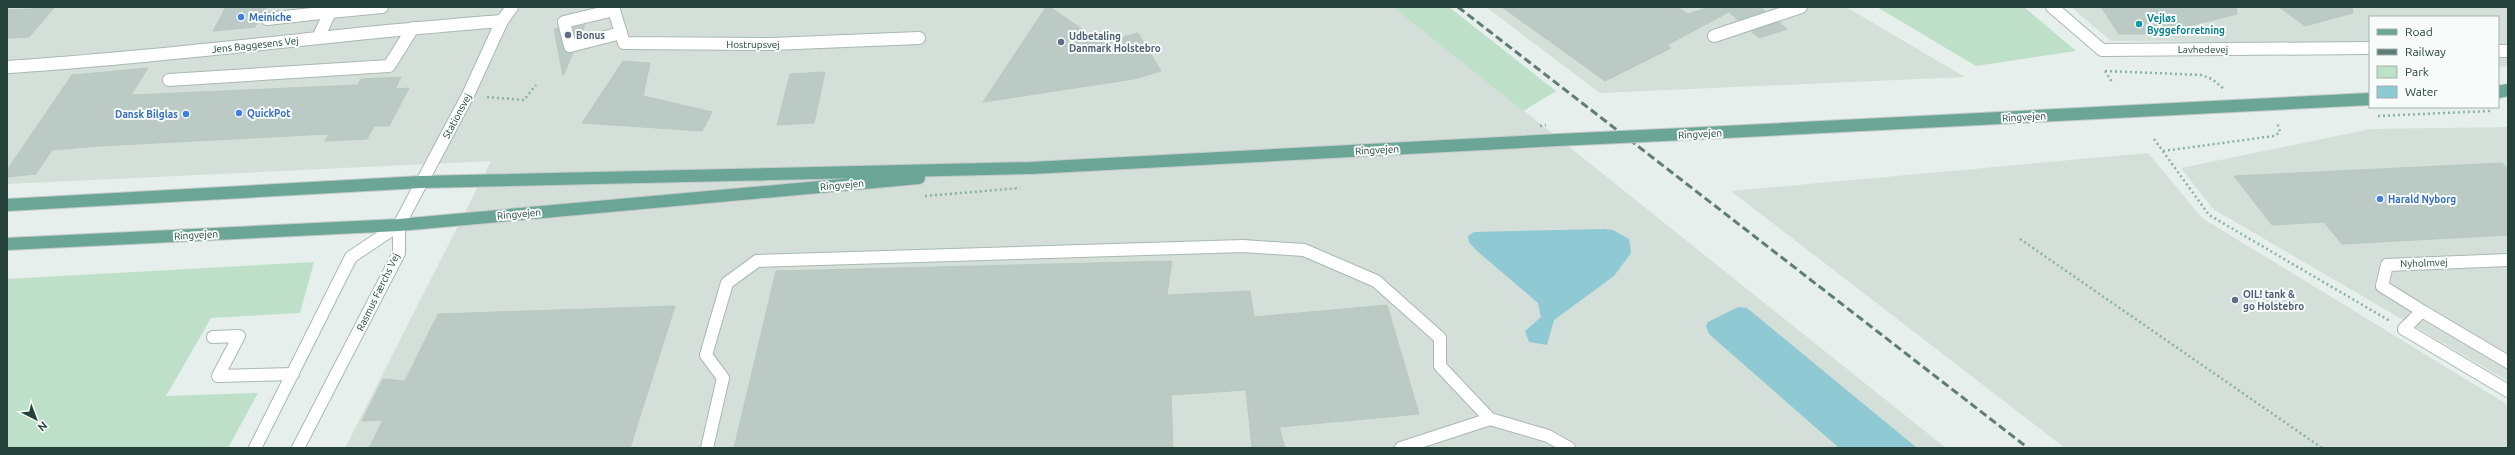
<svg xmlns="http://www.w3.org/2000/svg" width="2515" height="455" font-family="Ubuntu,sans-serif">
<rect width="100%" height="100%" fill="#e6efeb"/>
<path fill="#d4dfda" d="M7,7H1394L1946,448H345L491,161L7,184Z
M1486,7H1846L1965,77L1600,93Z
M2071,7H2508V66L2498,67V17H2370V54L2356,43L2111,41Z
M2508,127V381L2213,209L2181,168L2371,129Z
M2148,153L2202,218L2508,405V448H2065L1731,191Z"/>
<path fill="#bfe0c8" d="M1393,7H1449L1556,91L1523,111Z
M1877,7H2024L2076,51L1976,66Z
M314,262L300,313L211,318L166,396L258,393L228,448H7V279Z"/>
<path fill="#8ec9d4" d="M1604,229L1613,230L1629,239L1631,253L1614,276L1554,320L1547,345L1529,342L1525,331L1541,317L1538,303L1477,251L1469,242L1468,236L1474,232Z
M1738,307L1747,308L1917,448H1839L1709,334L1706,326L1708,322Z"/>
<path fill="#bbcac4" stroke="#b8c9c2" d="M226,7H266L255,27L213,31Z
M1046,7H1050L1102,43L1138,33L1161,71L1134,79L983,102Z
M1502,7H1677L1688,14L1710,7H1761L1765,11L1738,20L1729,12L1667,45L1671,48L1605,81Z
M2101,7H2236L2237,14L2156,34H2119Z
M2279,7H2352L2353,13L2305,26Z
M54,8L29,37L7,38V10Z
M1779,22L1787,29L1759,38L1751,31Z
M585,25L580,36L575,37L573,28Z
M558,28L564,51L573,53L563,76L554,29Z
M623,61L650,63L643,96L712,112L702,131L582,123Z
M148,68L131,95L358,85L361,79L401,77L395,89L409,88L389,126H374L367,139L325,141L329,134L99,146L52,150L36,174L7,177V170L72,75Z
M825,72L814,123L777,125L790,74Z
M2502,163L2508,169V235L2342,244L2324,222L2272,225L2234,176Z
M1172,261L1167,295L1250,291L1254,317L1387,305L1419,414L1279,427L1285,448H1252L1246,390L1171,395L1173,448H734L776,271Z
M675,306L630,448H369L383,420L362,421L383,379L405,381L438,314Z"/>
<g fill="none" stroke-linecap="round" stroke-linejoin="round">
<defs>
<path id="service" d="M614,10L564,22L570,46L621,33
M267,19L330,12
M1714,36L1801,7
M318,38L330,12L382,7
M2498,51H2508
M169,80L389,66L413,28
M2422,311L2508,362
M2404,329L2422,311L2382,286L2387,265L2508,260
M213,337L239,336L218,376L293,374
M707,448L723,378L706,355L727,283L757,261L1243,246L1304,250L1376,281L1440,338V366L1490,419L1548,436L1569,448"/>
<path id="minor" d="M613,7L624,43L772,44L919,38
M2052,7L2102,50L2370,48
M2404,329L2508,391
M1401,448L1490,419"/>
<path id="tertiary" d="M7,67C173,57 337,33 502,21
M399,225L468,95L502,21L512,7"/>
<path id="secondary" d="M255,448L351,257L399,225
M298,448L399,253V225"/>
<path id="primary" d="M2498,92L2508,90
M1685,134L2370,99
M7,205L421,182L1031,168L1557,140
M7,244L399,225L919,178"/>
</defs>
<use href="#service" stroke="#a8b8b2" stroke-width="14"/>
<use href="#minor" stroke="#a8b8b2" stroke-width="14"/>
<use href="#tertiary" stroke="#a8b8b2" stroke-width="14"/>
<use href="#secondary" stroke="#a4bbb3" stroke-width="14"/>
<use href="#primary" stroke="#c2cac8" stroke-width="14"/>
<path stroke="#86b3a5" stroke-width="2.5" stroke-dasharray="2 3" stroke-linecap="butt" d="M2105,71L2201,75L2212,79L2224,89
M2105,71L2112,82
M487,97L524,100L536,85
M2378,116L2489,111L2491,108
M2154,139L2209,215L2390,321
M2163,151L2274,136L2280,132L2277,122
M925,196L1020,188
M2020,239L2322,448"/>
<use href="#service" stroke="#fff" stroke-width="12"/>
<use href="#minor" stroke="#fff" stroke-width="12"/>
<use href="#tertiary" stroke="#fff" stroke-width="12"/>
<use href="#secondary" stroke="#fff" stroke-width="12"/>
<use href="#primary" stroke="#6aa596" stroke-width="12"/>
<path stroke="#5f7d75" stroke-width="3" stroke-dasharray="8 4" stroke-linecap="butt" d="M1458,7L2028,448"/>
<defs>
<path id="primary-bridge" d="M1557,140L1685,134"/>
</defs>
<use href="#primary-bridge" stroke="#c2cac8" stroke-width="14" stroke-linecap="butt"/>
<path stroke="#86b3a5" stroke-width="2.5" stroke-dasharray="2 3" stroke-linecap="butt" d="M1540,126L1546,125"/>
<use href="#primary-bridge" stroke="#6aa596" stroke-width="12"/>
</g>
<g fill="#3f7fe0" stroke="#f7fbf9" stroke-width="1.5">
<circle cx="241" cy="17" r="4"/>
<circle cx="239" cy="113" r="4"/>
<circle cx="186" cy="114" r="4"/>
<circle cx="2380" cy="199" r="4"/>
</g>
<circle fill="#0f9aa8" stroke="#f7fbf9" stroke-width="1.5" cx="2139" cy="24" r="4"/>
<g fill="#5c6f8a" stroke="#f7fbf9" stroke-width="1.5">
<circle cx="568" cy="35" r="4"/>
<circle cx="1061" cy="42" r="4"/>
<circle cx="2235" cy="300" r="4"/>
</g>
<g text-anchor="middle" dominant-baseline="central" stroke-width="4" stroke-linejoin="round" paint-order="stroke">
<g font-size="10" font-weight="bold" fill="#366cbe" stroke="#f7fbf9" text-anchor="start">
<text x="249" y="17">Meiniche</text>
<text x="247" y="113">QuickPot</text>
<text x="178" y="114" text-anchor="end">Dansk Bilglas</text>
<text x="2388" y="199">Harald Nyborg</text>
</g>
<g font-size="10" font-weight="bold" fill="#0d838f" stroke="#f7fbf9" text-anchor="start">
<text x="2147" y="18">Vejløs<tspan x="2147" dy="12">Byggeforretning</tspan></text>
</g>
<g font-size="10" font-weight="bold" fill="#4e5e75" stroke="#f7fbf9" text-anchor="start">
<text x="576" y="35">Bonus</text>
<text x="1069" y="36">Udbetaling<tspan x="1069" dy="12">Danmark Holstebro</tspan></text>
<text x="2243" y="294">OIL! tank &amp;<tspan x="2243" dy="12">go Holstebro</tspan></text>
</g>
<g font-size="10" fill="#24423a" stroke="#f7fbf9">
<text x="753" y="44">Hostrupsvej</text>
<text transform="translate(255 45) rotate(-6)">Jens Baggesens Vej</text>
<text x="2203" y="49">Lavhedevej</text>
<text transform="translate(457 116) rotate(-62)">Stationsvej</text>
<text transform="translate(2024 117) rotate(-3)">Ringvejen</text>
<text transform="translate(1700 134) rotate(-3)">Ringvejen</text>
<text transform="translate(1377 150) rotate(-3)">Ringvejen</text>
<text transform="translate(842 185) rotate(-5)">Ringvejen</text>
<text transform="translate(519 214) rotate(-5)">Ringvejen</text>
<text transform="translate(196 235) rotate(-3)">Ringvejen</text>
<text transform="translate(2424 263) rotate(-2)">Nyholmvej</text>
<text transform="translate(378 292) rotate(-64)">Rasmus Færchs Vej</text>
</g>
</g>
<rect width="2515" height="455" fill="none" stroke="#24423a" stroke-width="16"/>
<rect x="2369" y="16" width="130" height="92" fill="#f7fbf9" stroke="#a3b1ad"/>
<rect x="2377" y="29" width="20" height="6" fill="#6aa596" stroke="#a3b1ad"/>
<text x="2405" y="36" font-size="12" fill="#24423a">Road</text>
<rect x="2377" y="49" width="20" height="6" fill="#5f7d75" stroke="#a3b1ad"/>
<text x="2405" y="56" font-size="12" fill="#24423a">Railway</text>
<rect x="2377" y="66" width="20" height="12" fill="#bfe0c8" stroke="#a3b1ad"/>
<text x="2405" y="76" font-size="12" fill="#24423a">Park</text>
<rect x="2377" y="86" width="20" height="12" fill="#8ec9d4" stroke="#a3b1ad"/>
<text x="2405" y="96" font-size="12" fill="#24423a">Water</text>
<g transform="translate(36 419) rotate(138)" stroke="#f7fbf9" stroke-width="3" paint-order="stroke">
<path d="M0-3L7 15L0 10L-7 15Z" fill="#24423a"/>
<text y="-6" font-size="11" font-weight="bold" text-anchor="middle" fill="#24423a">N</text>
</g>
</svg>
